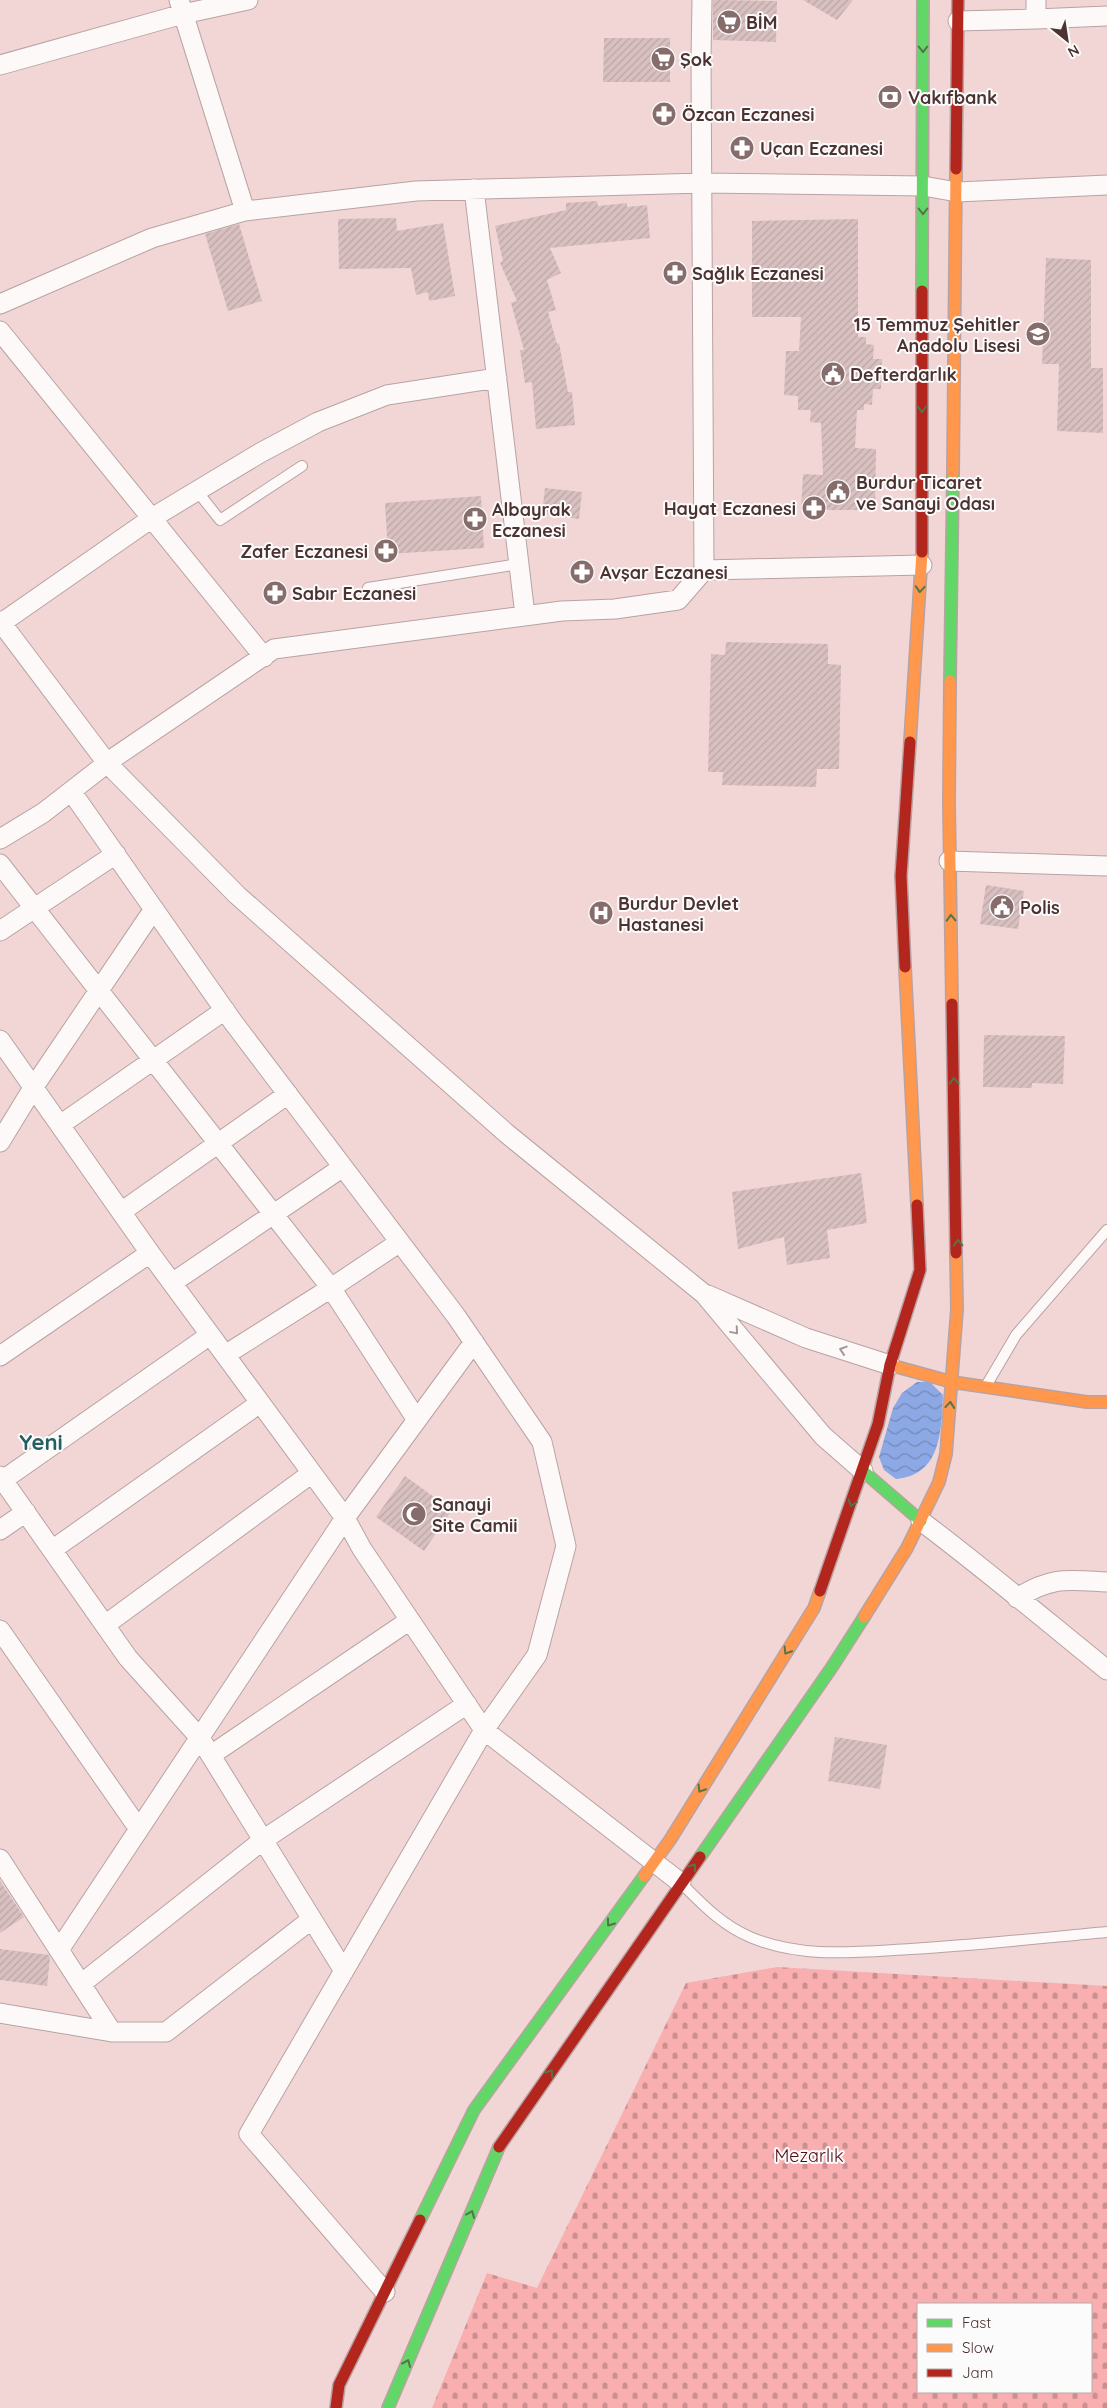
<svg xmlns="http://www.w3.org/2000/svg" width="1107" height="2408" font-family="Quicksand,sans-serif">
<defs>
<pattern id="cemetery-stones" width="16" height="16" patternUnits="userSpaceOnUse" patternTransform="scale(1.25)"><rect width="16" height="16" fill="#f9afb0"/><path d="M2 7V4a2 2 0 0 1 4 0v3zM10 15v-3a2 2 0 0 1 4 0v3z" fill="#cc8f90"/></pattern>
<pattern id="water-waves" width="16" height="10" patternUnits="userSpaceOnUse" patternTransform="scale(1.25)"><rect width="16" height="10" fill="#8ca8e5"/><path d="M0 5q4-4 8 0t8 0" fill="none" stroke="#7589ba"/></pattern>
<pattern id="building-hatch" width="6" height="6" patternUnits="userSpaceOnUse" patternTransform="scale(1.25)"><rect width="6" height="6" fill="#d9c0c0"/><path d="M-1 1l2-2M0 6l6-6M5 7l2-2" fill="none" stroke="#bca5a5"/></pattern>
</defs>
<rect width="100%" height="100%" fill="#f2d6d6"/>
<path fill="url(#cemetery-stones)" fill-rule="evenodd" d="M777,1967L1107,1986V2408H432L487,2273L537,2288L686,1983ZM918,2304H1091V2392H918Z"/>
<path fill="url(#water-waves)" d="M917,1382H930L943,1395C941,1430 942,1475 896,1479L884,1470L879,1457L893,1408L902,1393Z"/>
<path fill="url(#building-hatch)" d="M713,0L777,1L776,42L713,40Z
M803,0H853L837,20Z
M604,38H670V82H603Z
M597,201L598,206L627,203V207L647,205L650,238L550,248L561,273L547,280L556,310L548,312L557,344L559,343L568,392H572L575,425L536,429L532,382L525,383L520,350H524L511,303L517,301L500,263L503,261L495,226L566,210V203Z
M396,218L397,231L443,223L455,296L429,301L428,292L416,295L411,268L339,269L338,219Z
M858,219V337H866V344L874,345L873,359H882L881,389H873L872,405L864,404V410H857L855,448L876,449L875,510H801L803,474L823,475L821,423L810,422L811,410H798V396L784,395L786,351H799L801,317H752V221Z
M239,224L262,301L228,311L205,234Z
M1046,258L1091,260V368H1103V433L1057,431L1059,364H1042Z
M545,488L582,492L579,519L542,514Z
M481,496L484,548L388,554L385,503Z
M726,642L828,644V664L841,665L839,769H817L816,787L722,785L723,772H708L711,654L725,655Z
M986,885L1024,891L1018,929L980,924Z
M984,1035L1065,1036L1063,1084L1032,1083V1088L983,1087Z
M861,1173L867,1223L827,1230L830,1258L787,1265L784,1237L738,1249L732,1192Z
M405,1476L452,1510L424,1551L376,1517Z
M835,1737L887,1745L880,1789L828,1781Z
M0,1881L24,1917L0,1933Z
M0,1949L49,1955L50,1958L47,1986L0,1980Z"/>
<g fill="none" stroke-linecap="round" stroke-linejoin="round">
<defs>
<path id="lane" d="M197,491L220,520L302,466
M368,588L519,564
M986,1386L1016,1335L1107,1230
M682,1884C703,1905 722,1925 750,1937C802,1959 856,1952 911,1949C976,1945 1042,1938 1107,1932"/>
<path id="street" d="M179,0L245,211
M702,0L701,59L704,570
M1036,19L1107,16
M958,21L1036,19V0
M0,65L183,14L248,0
M474,189L525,615
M0,304L152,238L245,211L416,191L702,183L923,186L957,192L1107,185
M0,331L264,657
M0,621L107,763L237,895L506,1133L704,1294L823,1436L863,1471
M0,624L152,518L260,453L318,422L387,395L497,378
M71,791L233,1022L456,1316L542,1442L566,1546L537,1655L484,1730L249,2134L385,2292
M0,839L43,813L115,757L274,649L562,611L615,609L678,600L704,570L922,565
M949,861L1107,866
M0,864L331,1288L400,1242
M0,931L116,854
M0,1040L150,1253L345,1518L362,1549L484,1730L681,1883
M60,1125L225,1010
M0,1142L33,1088L154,909
M121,1212L288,1094
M172,1283L343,1167
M708,1295L806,1338L890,1365
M225,1355L331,1288L417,1420
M0,1356L150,1253
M0,1476L128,1658L200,1738L344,1971
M3,1480L210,1335
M921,1521C985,1569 1045,1620 1107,1670
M0,1530L26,1512
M52,1550L260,1403
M1017,1598C1053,1576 1067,1580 1107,1582
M105,1625L312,1473
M0,1630L139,1829
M211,1755L410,1620
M0,1859L112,2032
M59,1950L345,1518L474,1342
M81,1984L263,1840L467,1704
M0,2013L112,2032H166L312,1919"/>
<path id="fast" d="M922,291L923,0
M950,681L953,473
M863,1471L921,1521
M700,1857L832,1667L864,1617
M420,2220L474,2110L644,1876
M388,2408L499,2147"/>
<path id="slow" d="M953,473L956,169
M950,681L949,803L952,1004
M910,742L922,552
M905,967L917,1205
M890,1365L952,1382L1087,1402H1107
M864,1617L907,1548L939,1482L946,1454L957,1309L956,1253
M644,1876L670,1840L814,1608L820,1591"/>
<path id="jam" d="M956,169L958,0
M922,552V291
M905,967L901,876L910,742
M952,1004L956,1253
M820,1591L878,1424L890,1365L920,1270L917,1205
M499,2147L700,1857
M336,2408L339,2385L420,2220"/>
</defs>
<use href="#lane" stroke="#b9a2a2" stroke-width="12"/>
<use href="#street" stroke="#b9a2a2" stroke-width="21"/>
<use href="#fast" stroke="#b9a2a2" stroke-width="14"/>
<use href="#slow" stroke="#b9a2a2" stroke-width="14"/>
<use href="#jam" stroke="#b9a2a2" stroke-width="14"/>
<use href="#lane" stroke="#fdf9f9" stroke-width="10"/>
<use href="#street" stroke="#fdf9f9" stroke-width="19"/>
<use href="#fast" stroke="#63d668" stroke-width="11"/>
<use href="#slow" stroke="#ff974d" stroke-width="11"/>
<use href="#jam" stroke="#b3261e" stroke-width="11"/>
</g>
<defs><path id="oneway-chevron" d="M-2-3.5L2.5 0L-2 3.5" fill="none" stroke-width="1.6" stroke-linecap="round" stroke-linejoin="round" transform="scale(1.25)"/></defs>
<g stroke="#557448">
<use href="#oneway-chevron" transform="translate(923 49) rotate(90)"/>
<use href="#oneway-chevron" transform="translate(923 211) rotate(90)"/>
<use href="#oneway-chevron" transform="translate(922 409) rotate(90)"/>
<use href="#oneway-chevron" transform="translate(920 589) rotate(94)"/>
<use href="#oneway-chevron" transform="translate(951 918) rotate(-91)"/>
<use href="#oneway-chevron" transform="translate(954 1081) rotate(-91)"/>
<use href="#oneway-chevron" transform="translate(958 1243) rotate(-91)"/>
<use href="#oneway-chevron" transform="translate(950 1405) rotate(-85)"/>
<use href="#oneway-chevron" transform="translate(852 1503) rotate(108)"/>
<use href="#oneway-chevron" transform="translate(787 1651) rotate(122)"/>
<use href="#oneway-chevron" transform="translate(701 1789) rotate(122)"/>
<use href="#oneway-chevron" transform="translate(693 1867) rotate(-55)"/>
<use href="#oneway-chevron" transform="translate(610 1923) rotate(126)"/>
<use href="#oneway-chevron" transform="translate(550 2073) rotate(-55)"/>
<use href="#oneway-chevron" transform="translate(471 2214) rotate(-67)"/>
<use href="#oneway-chevron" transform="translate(407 2363) rotate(-67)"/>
</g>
<g stroke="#a49696">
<use href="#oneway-chevron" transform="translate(735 1331) rotate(50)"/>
<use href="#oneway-chevron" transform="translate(843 1350) rotate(-162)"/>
</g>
<defs>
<symbol id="supermarket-disc" viewBox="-11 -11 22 22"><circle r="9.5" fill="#866c6b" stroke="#fbfbfb"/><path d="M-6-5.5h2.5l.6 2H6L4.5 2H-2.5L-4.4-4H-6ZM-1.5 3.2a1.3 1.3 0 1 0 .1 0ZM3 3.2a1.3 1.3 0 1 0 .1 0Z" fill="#fff"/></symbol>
<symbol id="bank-disc" viewBox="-11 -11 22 22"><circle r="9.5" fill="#866c6b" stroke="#fbfbfb"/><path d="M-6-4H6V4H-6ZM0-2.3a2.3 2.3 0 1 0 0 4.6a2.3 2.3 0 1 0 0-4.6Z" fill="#fff"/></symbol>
<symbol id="pharmacy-disc" viewBox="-11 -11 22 22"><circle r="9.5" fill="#866c6b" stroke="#fbfbfb"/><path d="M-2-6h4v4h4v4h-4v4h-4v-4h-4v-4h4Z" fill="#fff"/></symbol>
<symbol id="school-disc" viewBox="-11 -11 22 22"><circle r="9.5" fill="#866c6b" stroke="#fbfbfb"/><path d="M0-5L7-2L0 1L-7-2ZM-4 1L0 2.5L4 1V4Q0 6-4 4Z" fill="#fff"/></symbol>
<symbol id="civic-disc" viewBox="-11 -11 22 22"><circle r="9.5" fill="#866c6b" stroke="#fbfbfb"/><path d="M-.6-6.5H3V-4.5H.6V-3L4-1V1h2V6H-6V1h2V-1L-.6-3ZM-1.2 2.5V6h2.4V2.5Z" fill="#fff"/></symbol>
<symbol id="hospital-disc" viewBox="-11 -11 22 22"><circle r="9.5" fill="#866c6b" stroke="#fbfbfb"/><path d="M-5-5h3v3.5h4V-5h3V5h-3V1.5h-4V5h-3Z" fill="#fff"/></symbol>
<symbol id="mosque-disc" viewBox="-11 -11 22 22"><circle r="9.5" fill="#866c6b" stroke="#fbfbfb"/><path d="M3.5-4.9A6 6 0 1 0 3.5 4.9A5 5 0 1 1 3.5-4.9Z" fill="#fff"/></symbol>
</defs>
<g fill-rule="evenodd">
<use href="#supermarket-disc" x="715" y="8" width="28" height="28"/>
<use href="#supermarket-disc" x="649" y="45" width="28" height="28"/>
<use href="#bank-disc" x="876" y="83" width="28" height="28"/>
<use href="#pharmacy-disc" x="650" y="100" width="28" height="28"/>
<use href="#pharmacy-disc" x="728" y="134" width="28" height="28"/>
<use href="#pharmacy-disc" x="661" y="259" width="28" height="28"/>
<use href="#school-disc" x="1024" y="320" width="28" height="28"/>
<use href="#civic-disc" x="819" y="360" width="28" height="28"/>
<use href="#civic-disc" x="824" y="478" width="28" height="28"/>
<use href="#pharmacy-disc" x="800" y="494" width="28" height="28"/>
<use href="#pharmacy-disc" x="461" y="505" width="28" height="28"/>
<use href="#pharmacy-disc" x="372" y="537" width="28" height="28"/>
<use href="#pharmacy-disc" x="568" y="558" width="28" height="28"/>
<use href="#pharmacy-disc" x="261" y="579" width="28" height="28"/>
<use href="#civic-disc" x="988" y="893" width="28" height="28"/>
<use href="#hospital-disc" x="587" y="899" width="28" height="28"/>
<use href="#mosque-disc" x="400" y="1500" width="28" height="28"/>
</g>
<g text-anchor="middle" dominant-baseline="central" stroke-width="4" stroke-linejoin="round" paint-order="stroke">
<g font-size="18" font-weight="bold" fill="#4c3332" stroke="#fbfbfb" text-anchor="start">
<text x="746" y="22">BİM</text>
<text x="680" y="59">Şok</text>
<text x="908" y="97">Vakıfbank</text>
<text x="682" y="114">Özcan Eczanesi</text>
<text x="760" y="148">Uçan Eczanesi</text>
<text x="692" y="273">Sağlık Eczanesi</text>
<text x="1020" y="324" text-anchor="end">15 Temmuz Şehitler<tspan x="1020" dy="21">Anadolu Lisesi</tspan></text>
<text x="850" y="374">Defterdarlık</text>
<text x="856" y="482">Burdur Ticaret<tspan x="856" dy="21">ve Sanayi Odası</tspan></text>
<text x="796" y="508" text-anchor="end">Hayat Eczanesi</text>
<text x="492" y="509">Albayrak<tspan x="492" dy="21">Eczanesi</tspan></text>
<text x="368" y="551" text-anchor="end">Zafer Eczanesi</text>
<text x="600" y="572">Avşar Eczanesi</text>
<text x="292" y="593">Sabır Eczanesi</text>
<text x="618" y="903">Burdur Devlet<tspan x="618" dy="21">Hastanesi</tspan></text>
<text x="1020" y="907">Polis</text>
<text x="432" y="1504">Sanayi<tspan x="432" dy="21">Site Camii</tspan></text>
</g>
<g font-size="18" fill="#530b14" stroke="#fbfbfb">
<text x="809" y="2155">Mezarlık</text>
</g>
<g font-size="22" font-weight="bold" fill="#245e61" stroke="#fbfbfb">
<text x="41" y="1442">Yeni</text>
</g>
</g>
<rect x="917" y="2303" width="175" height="90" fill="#fbfbfb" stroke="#b5abab"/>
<rect x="927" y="2319" width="25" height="8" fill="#63d668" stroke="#b5abab"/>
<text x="962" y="2328" font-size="15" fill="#4c3332">Fast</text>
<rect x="927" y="2344" width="25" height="8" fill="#ff974d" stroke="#b5abab"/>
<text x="962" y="2353" font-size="15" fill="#4c3332">Slow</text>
<rect x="927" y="2369" width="25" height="8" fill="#b3261e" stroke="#b5abab"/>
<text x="962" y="2378" font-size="15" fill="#4c3332">Jam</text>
<g transform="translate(1067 40) rotate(150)" stroke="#fbfbfb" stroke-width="4" paint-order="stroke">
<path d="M0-4L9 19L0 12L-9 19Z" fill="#4c3332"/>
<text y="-8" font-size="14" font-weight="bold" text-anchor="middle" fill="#4c3332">N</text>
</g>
</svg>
